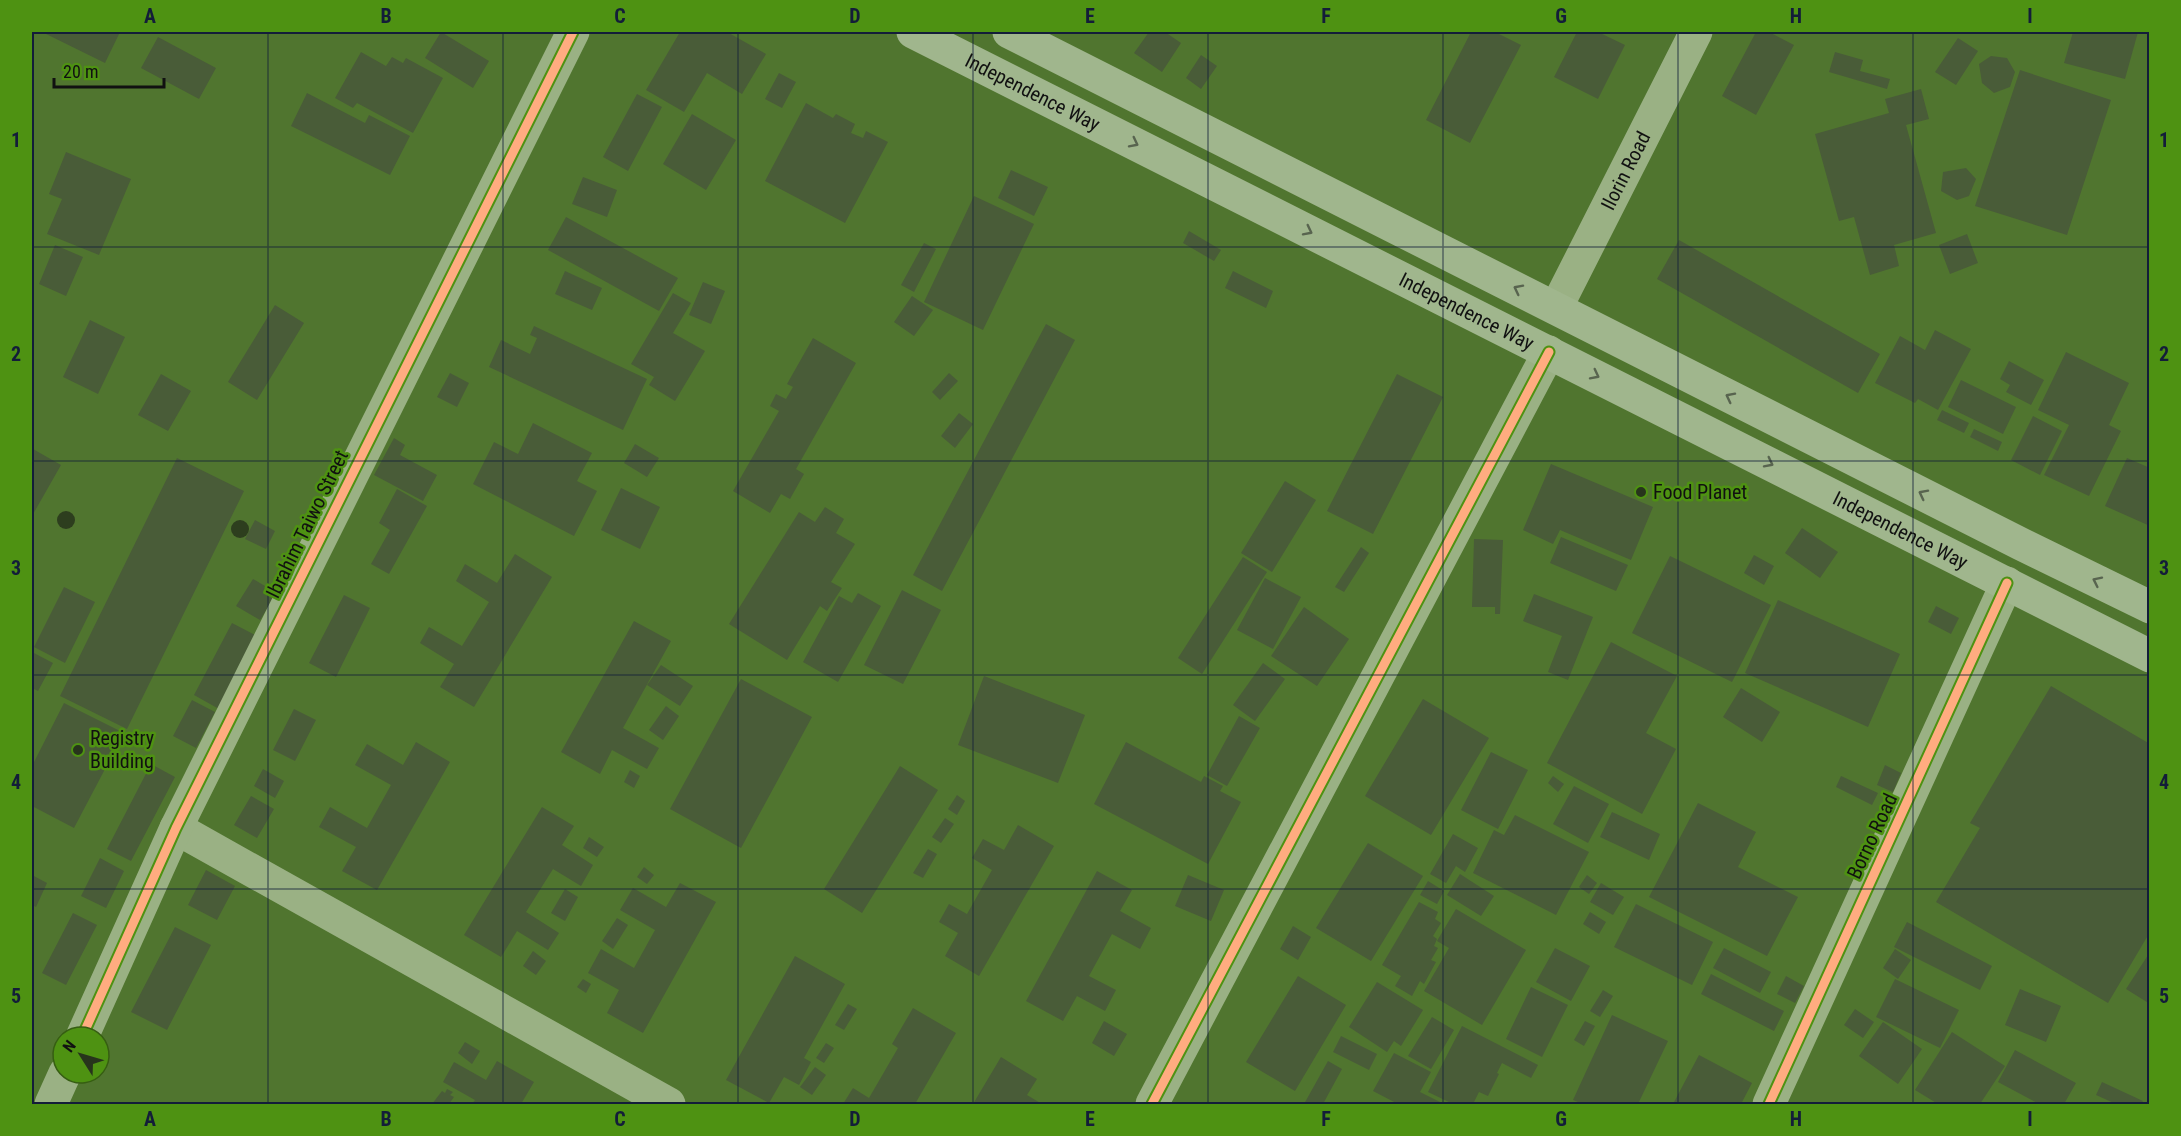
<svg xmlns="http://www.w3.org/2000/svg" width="2181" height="1136" font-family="'Roboto Condensed',sans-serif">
<rect width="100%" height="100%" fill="#50752f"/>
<path fill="#495c38" d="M42,32H120L105,63Z
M441,32L489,61L473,88L425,58Z
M680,32H727L766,54L742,94L707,73L684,112L646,90Z
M1149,32H1165L1181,43L1162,72L1134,53Z
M1471,32H1495L1521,45L1470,143L1426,120Z
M1577,32H1598L1625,45L1598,99L1554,77Z
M1756,32H1769L1794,45L1756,115L1722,96Z
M2073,32H2138L2125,79L2064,63Z
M158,37L216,68L199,99L141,68Z
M1958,38L1978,51L1956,85L1935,72Z
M361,52L386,66L392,57L403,63L406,58L443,78L413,133L357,103L353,108L335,98Z
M1835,52L1863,60L1860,71L1890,79L1887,89L1829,72Z
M1201,55L1217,66L1201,89L1186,78Z
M1991,56L2007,58L2015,72L2010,87L1994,93L1982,83L1979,64Z
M2020,70L2111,100L2067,235L1975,206Z
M779,73L796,82L782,108L765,99Z
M1921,89L1929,119L1906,125L1936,233L1894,245L1899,266L1870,275L1854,217L1839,221L1815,134L1889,113L1885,99Z
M307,93L365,123L369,115L410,136L390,175L291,126Z
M637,94L662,107L628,171L603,157Z
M806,103L833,118L836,114L855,124L851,133L863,138L866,131L888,142L845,223L765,181Z
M692,114L736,140L706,190L663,164Z
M66,152L131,179L99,255L47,234L62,199L49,194Z
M1966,168L1976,179L1969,196L1957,200L1941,191L1943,172Z
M1011,170L1048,187L1034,216L998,198Z
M583,177L617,190L607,217L572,204Z
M974,196L1034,224L983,330L924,302Z
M566,217L678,278L659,311L548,250Z
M1189,231L1221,250L1214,261L1183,243Z
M1967,234L1978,263L1950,274L1939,245Z
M1679,240L1880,354L1858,393L1657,279Z
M924,243L936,249L914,292L901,285Z
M55,245L83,257L66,296L39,284Z
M565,271L602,288L592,310L555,294Z
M1233,271L1273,291L1266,308L1225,288Z
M703,282L725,291L711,324L689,315Z
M673,293L691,303L673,333L705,351L675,401L649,385L654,377L631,364Z
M912,296L933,310L914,336L894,322Z
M275,305L304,323L257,400L228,382Z
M90,320L125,337L98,394L63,377Z
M1046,324L1075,340L942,591L913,575Z
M534,326L647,379L623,430L489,367L501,340L530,354L537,338L530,335Z
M1935,330L1971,349L1938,410L1918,399L1915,403L1875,383L1900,336L1925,350Z
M813,338L856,363L796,469L804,474L790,499L781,494L770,513L733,491L779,411L770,406L776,394L786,399L793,387L787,384Z
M2066,352L2129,383L2109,425L2121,431L2089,496L2044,475L2069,425L2038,410Z
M2009,361L2044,380L2031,405L2006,392L2010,385L2000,379Z
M450,373L469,383L457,407L437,397Z
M949,373L958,381L940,400L932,392Z
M161,374L191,391L168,431L138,415Z
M1397,374L1443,397L1373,534L1327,511Z
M1961,380L2016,407L2003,434L1948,407Z
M1942,410L1969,423L1964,433L1937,420Z
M959,413L973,424L955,448L941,436Z
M2033,416L2062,431L2040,475L2011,460Z
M533,423L592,453L577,481L597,491L574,536L473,484L494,442L518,454Z
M1974,429L2002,442L1998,451L1970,437Z
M394,438L405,445L400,455L437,475L423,501L374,475Z
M635,444L659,458L647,477L624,463Z
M33,449L61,465L32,516V451Z
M177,458L244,491L127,729L60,696Z
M2127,458L2150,468V526L2105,506Z
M1551,464L1653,507L1631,560L1560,530L1553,544L1523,530Z
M1285,481L1316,500L1272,572L1241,553Z
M621,488L660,507L640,549L601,530Z
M397,489L427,506L389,574L371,564L390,530L379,523Z
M825,507L844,519L836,533L855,544L831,582L842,588L827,611L820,606L787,660L729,624L799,512L815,522Z
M255,520L275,531L266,549L245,539Z
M1802,528L1838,552L1820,578L1785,553Z
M1561,537L1628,565L1616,591L1550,563Z
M1474,539L1503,540L1500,614H1495V607H1472Z
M1361,547L1369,553L1344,592L1335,587Z
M515,554L552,577L474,707L440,687L454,664L420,643L429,627L462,646L489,602L456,581L465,564L497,583Z
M1754,555L1774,566L1764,585L1744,573Z
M1670,556L1771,605L1732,682L1632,633Z
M1243,557L1267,572L1202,674L1178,658Z
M1265,578L1301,597L1273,649L1237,630Z
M253,579L277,593L260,620L236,606Z
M64,587L95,602L65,663L34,647Z
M902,590L941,610L903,684L864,665Z
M858,593L881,606L838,682L803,662L839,596L852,603Z
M1534,594L1593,617L1568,680L1548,672L1562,636L1523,621Z
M344,595L370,608L336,677L309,663Z
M1778,600L1900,654L1868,727L1745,673Z
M1936,606L1959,618L1951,634L1928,622Z
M1304,607L1349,639L1317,686L1271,656Z
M634,621L671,641L623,728L659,748L647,769L612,750L600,774L561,752Z
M232,623L257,636L219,709L194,695Z
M1611,642L1677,676L1646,733L1676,749L1642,814L1547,763Z
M32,652L53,663L38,691L32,688Z
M1263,663L1285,679L1255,721L1233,705Z
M661,665L693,686L680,706L647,685Z
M984,676L1085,715L1058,783L958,745Z
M741,679L812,717L741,848L670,809Z
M2051,686L2150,744V932L2108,1003L1936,902L1980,828L1970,823Z
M1741,688L1780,712L1762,742L1723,717Z
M1423,699L1489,738L1431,835L1365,796Z
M192,700L215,712L196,748L173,736Z
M64,703L124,733L74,828L32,806V766Z
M666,706L679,716L663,740L649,730Z
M294,709L316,720L295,761L273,750Z
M1239,716L1260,728L1227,786L1207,775Z
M416,742L450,762L377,890L342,871L356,847L319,827L330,807L367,828L391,785L355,765L367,744L403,765Z
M1126,742L1201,782L1204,776L1223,786L1220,791L1241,802L1208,864L1094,804Z
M1491,752L1528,770L1498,829L1461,810Z
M151,764L175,777L131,861L107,849Z
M1885,765L1901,773L1893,792L1877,785Z
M900,766L938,790L862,913L824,889Z
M263,769L284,781L275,798L254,786Z
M630,770L640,776L634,788L624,782Z
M1553,776L1564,784L1558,792L1548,783Z
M1841,776L1878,793L1872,805L1836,787Z
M1574,786L1609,804L1588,843L1553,824Z
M957,795L965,801L957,815L948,809Z
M251,796L274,809L257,838L234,825Z
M1698,803L1756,832L1738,867L1798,897L1767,956L1649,897Z
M542,807L574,826L562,845L593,865L581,886L553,869L526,912L559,933L548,950L517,931L501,957L464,935Z
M1612,812L1660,834L1649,860L1600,837Z
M1515,815L1589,852L1556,915L1473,873L1494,830L1504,835Z
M945,818L954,824L941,843L932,837Z
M1018,825L1054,846L979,976L945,956L958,933L939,922L949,904L967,914L992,870L972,858L983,839L1004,850Z
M1453,834L1478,848L1465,872L1456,866L1446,883L1430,874Z
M589,837L604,847L597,857L583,848Z
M1368,843L1423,876L1371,961L1316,928Z
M928,849L937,854L923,878L913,873Z
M100,858L124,871L106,908L81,896Z
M644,867L654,875L647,884L637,877Z
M206,870L235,886L217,920L188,905Z
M1097,871L1132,890L1120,911L1151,928L1140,949L1112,934L1089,976L1116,990L1105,1011L1077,996L1063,1021L1026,1001Z
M1460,874L1494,896L1481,916L1447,895Z
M32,875L47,883L36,907L32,905Z
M1188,875L1224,890L1211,921L1175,906Z
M1587,875L1597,883L1589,894L1579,887Z
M1428,881L1444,891L1437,904L1420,895Z
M680,883L716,902L643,1033L607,1013L619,990L588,973L601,949L634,968L655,930L620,910L633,888L666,907Z
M1601,883L1624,897L1613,915L1590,902Z
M565,889L578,897L565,921L551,913Z
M1419,902L1438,912L1435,919L1441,923L1433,936L1437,939L1434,946L1438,948L1431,960L1436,962L1424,984L1420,981L1412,996L1395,986L1401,976L1382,965Z
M1636,904L1713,942L1692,985L1614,947Z
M1456,909L1526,950L1482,1025L1424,991L1449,948L1437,941Z
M1590,912L1606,922L1599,934L1583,924Z
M73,913L97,925L66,985L42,973Z
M617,918L628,925L613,949L602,941Z
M1907,922L1992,966L1980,990L1894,947Z
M1293,926L1311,937L1298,960L1280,949Z
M175,927L211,945L167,1030L131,1012Z
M1555,948L1590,966L1571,1001L1536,982Z
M1724,948L1771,972L1760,993L1713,968Z
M1895,949L1911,960L1898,979L1883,968Z
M533,951L546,961L536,975L523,966Z
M2150,952V1004L2126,989Z
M795,956L845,984L804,1058L811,1062L799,1085L784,1077L769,1103L726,1080Z
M1711,974L1784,1011L1774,1031L1701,994Z
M1298,976L1346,1005L1295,1091L1246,1062Z
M1786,976L1804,986L1795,1003L1777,994Z
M583,979L591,984L586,993L577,987Z
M1895,979L1959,1010L1940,1048L1876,1017Z
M1377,982L1423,1010L1401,1046L1394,1041L1387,1052L1349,1027Z
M1531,987L1568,1005L1542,1057L1506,1039Z
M2020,989L2061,1006L2046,1042L2005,1025Z
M1603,990L1613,996L1600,1017L1590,1011Z
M848,1004L857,1009L844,1030L835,1025Z
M913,1008L956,1033L915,1104H843L853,1088L869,1098L898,1048L892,1044Z
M1855,1009L1874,1022L1863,1038L1844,1025Z
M1612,1015L1668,1041L1638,1104H1583L1573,1100Z
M1432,1017L1454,1030L1431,1069L1408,1056Z
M1104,1021L1127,1034L1114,1056L1092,1043Z
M1585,1021L1595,1026L1584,1046L1574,1040Z
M1883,1022L1922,1049L1898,1084L1859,1056Z
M1462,1026L1538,1065L1531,1078L1502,1063L1497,1073L1499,1074L1488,1096L1479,1092L1473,1104H1453L1428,1092Z
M1952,1032L2005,1066L1980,1104H1938L1915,1090Z
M1341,1036L1377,1054L1369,1070L1333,1052Z
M465,1042L480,1051L472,1064L458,1053Z
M826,1043L834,1048L824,1063L816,1058Z
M2015,1050L2076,1083L2064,1104H2039L1998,1082Z
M1394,1053L1431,1072L1420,1092L1444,1104H1398L1373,1091Z
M1699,1055L1752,1083L1741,1104H1673Z
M1001,1057L1037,1079L1027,1095L1042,1104H973Z
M497,1061L534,1082L521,1104H472L475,1100L443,1082L454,1062L486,1080Z
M1328,1061L1342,1069L1323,1104H1304Z
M815,1067L826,1075L812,1095L800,1087Z
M2102,1082L2143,1101L2141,1104H2116L2096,1095Z
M447,1089L453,1092L450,1095L454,1097L449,1104H432L442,1091L445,1093Z"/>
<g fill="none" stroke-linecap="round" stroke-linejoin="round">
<g stroke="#9ab184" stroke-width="33">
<path id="s1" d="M1556,308L1696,32"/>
<path d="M176,828L669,1104"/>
<path d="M82,1037L176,828L573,32"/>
<path d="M51,1104L65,1073"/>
<path d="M1152,1104L1549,352"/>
<path d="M1769,1104L2007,583"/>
</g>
<g stroke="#a0b68d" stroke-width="33">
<path id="s2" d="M913,32L2150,656"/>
<path d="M1009,32L2021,544L2150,607"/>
</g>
<defs>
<path id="cycleway" d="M82,1037L176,828L573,32
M1152,1104L1549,352
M1769,1104L2007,583"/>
</defs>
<use href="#cycleway" stroke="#4e9212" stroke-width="13"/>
<use href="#cycleway" stroke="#ffac80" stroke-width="9"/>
</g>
<g fill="#2d3e1e">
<circle cx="66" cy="520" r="9"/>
<circle cx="240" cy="529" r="9"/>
</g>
<defs><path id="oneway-chevron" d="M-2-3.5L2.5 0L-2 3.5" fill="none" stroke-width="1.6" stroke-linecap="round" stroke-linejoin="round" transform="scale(1.5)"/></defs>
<g stroke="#58644f">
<use href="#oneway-chevron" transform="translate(1134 143) rotate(27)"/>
<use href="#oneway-chevron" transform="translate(1308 231) rotate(27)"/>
<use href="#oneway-chevron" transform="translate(1518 289) rotate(-153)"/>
<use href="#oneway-chevron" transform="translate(1595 375) rotate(27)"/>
<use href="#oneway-chevron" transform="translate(1730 397) rotate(-153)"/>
<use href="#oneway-chevron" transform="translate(1769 463) rotate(27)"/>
<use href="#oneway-chevron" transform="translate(1923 494) rotate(-153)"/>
<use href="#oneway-chevron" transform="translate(2097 581) rotate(-154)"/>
</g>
<path fill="none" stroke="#131d39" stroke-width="1.5" stroke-opacity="0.55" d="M268,32V1104M503,32V1104M738,32V1104M973,32V1104M1208,32V1104M1443,32V1104M1678,32V1104M1913,32V1104M32,247H2150M32,461H2150M32,675H2150M32,889H2150"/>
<g fill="#27341c" stroke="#4e9212" stroke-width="2">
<circle cx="1641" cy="492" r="6"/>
<circle cx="78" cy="750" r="6"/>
</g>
<g text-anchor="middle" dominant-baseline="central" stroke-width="5" stroke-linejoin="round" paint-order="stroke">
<g font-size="20" fill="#111" stroke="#4e9212">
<text stroke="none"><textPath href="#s2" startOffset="134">Independence Way</textPath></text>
<text stroke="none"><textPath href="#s1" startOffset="154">Ilorin Road</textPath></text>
<text stroke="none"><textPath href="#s2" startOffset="620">Independence Way</textPath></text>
<text transform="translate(307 524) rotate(-64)">Ibrahim Taiwo Street</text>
<text stroke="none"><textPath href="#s2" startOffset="1106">Independence Way</textPath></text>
<text transform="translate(1872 836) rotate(-65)">Borno Road</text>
</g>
<g font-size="20" fill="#111" stroke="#4e9212" text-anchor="start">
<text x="1653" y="492">Food Planet</text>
<text x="90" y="738">Registry<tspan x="90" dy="23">Building</tspan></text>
</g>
</g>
<rect width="2181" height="1136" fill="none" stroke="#4e9212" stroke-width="66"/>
<g transform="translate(81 1055) rotate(307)"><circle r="28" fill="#4e9212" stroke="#365e12" stroke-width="1.5"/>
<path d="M0-4.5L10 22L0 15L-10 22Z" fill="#27341c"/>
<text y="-9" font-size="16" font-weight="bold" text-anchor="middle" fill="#111111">N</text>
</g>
<path d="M54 78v9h110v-9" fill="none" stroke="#111111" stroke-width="3"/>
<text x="63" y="78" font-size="18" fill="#111111" stroke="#4e9212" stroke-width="4.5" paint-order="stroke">20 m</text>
<rect x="33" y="33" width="2115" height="1070" fill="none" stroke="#131d39" stroke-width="2"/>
<g font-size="20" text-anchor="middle" font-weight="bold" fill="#131d39">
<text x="150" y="23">A</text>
<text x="386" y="23">B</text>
<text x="620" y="23">C</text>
<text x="855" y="23">D</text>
<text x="1090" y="23">E</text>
<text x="1326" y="23">F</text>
<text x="1561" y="23">G</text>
<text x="1796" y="23">H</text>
<text x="2030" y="23">I</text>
<text x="16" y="147">1</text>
<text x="2164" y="147">1</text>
<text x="16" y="361">2</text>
<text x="2164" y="361">2</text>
<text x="16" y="575">3</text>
<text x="2164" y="575">3</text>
<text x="16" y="789">4</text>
<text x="2164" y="789">4</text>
<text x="16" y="1003">5</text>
<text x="2164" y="1003">5</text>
<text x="150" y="1126">A</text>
<text x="386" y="1126">B</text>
<text x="620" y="1126">C</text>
<text x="855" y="1126">D</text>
<text x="1090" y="1126">E</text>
<text x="1326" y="1126">F</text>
<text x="1561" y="1126">G</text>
<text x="1796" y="1126">H</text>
<text x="2030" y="1126">I</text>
</g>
</svg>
